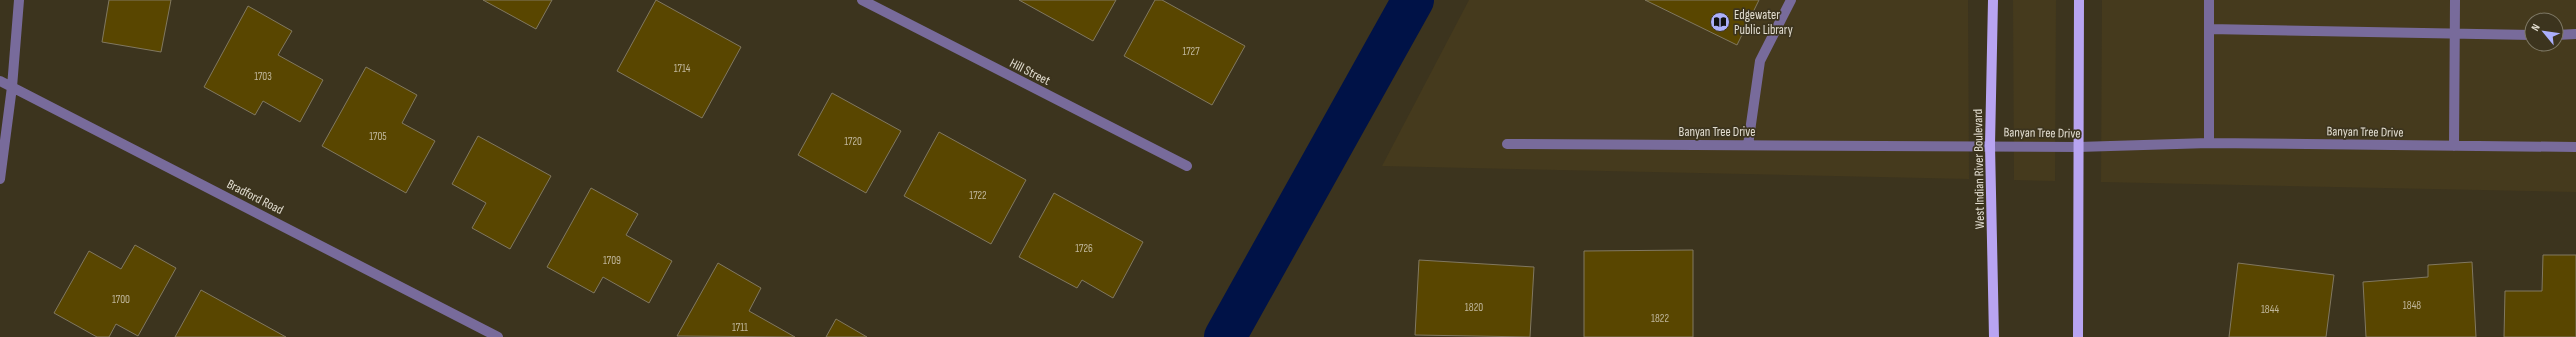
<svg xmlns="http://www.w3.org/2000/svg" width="2576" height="337" font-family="'Sofia Sans Condensed',sans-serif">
<rect width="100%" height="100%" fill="#3c341e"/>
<path fill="#453a1d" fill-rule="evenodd" d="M1469,0H1968L1969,179L1382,166Z
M2013,0H2056L2055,181L2014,180Z
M2102,0H2576V192L2101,182ZM2532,20H2556V44H2532Z"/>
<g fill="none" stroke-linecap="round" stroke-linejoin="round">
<path stroke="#001247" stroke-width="42" d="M1225,337L1413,0"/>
</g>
<path fill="#594600" stroke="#817860" d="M109,0H171L161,52L102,42Z
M483,0H552L536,29Z
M656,0L741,47L702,118L617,71Z
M1019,0H1116L1093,41Z
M1155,0H1162L1245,46L1212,105L1124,56Z
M1645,0H1759L1737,45Z
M248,6L292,31L278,55L323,80L300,122L263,101L255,115L204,87Z
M366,67L417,95L402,123L435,141L406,193L322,146Z
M832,93L901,131L866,193L798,155Z
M939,132L1026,180L991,244L904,196Z
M478,136L551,176L510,249L472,228L486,203L452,184Z
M591,188L638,214L626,235L672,261L649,303L603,277L594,293L547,267Z
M1054,193L1143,242L1113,298L1082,280L1077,288L1019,257Z
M135,245L176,268L138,336L116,324L109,337H97L54,313L89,251L121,269Z
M1693,250V337H1584V251Z
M2543,255H2576V337H2504L2505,291H2542Z
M1419,260L1534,267L1530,337L1415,335Z
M2472,262L2476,337H2366L2363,282L2428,277V265Z
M718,263L761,288L749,311L795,337L677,336Z
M2238,263L2334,275L2326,337H2229Z
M201,290L286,337H175Z
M836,319L867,337H826Z"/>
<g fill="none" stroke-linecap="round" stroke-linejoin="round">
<path stroke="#786b9b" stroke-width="10" d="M862,0L1187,166
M2209,29L2532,35
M2556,35L2576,34
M0,81L498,337
M2209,143V0
M1507,144L2078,147L2209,143L2576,147
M1748,145L1760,61L1791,0
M2454,146L2455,0
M0,179L12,87L19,0"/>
<path stroke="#b8a4f1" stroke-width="10" d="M1993,0L1990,145L1994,337
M2078,337L2079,0"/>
</g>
<defs>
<symbol id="library-disc" viewBox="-11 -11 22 22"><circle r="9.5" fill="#abaffb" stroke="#3c341e"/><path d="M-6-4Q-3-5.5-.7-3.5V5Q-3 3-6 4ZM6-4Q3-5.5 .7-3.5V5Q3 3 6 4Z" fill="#111"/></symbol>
</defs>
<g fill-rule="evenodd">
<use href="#library-disc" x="1709" y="11" width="22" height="22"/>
</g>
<g text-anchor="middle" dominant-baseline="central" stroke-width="3.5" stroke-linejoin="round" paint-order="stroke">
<g font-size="11" fill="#c0b79c">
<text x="1191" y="51">1727</text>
<text x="682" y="68">1714</text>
<text x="263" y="76">1703</text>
<text x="378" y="136">1705</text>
<text x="853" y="141">1720</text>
<text x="978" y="195">1722</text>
<text x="1084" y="248">1726</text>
<text x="612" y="260">1709</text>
<text x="121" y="299">1700</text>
<text x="2412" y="305">1848</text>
<text x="1474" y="307">1820</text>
<text x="2270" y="309">1844</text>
<text x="1660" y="318">1822</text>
<text x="740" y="327">1711</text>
</g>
<g font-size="13" fill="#e2ddd0" stroke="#3c341e" text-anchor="start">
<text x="1734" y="15">Edgewater<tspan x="1734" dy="15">Public Library</tspan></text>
</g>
<g font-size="13" fill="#e2ddd0" stroke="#3c341e">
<text transform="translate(1030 72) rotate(27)">Hill Street</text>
<text x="1717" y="132">Banyan Tree Drive</text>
<text transform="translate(2365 132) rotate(1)">Banyan Tree Drive</text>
<text transform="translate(2042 133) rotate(1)">Banyan Tree Drive</text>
<text transform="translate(1979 169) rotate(-91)">West Indian River Boulevard</text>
<text transform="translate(255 197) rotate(27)">Bradford Road</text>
</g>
</g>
<g transform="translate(2544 32) rotate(299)"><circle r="19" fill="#3c341e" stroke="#7e7865"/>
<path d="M0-3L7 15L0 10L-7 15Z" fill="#abaffb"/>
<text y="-6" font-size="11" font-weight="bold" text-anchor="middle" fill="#e2ddd0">N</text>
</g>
</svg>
